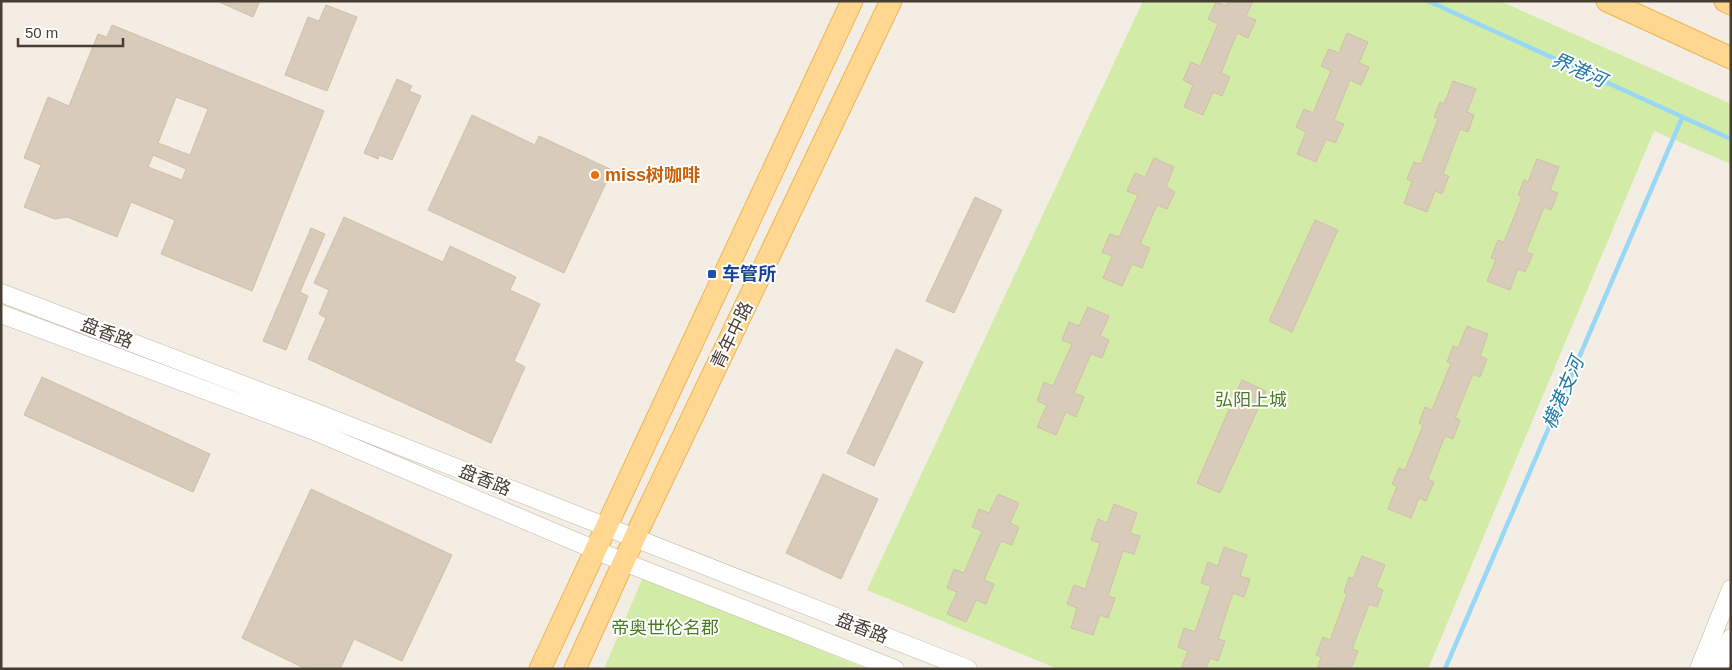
<svg xmlns="http://www.w3.org/2000/svg" width="1732" height="670" font-family="Helvetica,'Noto Sans SC',sans-serif">
<rect width="100%" height="100%" fill="#f3ede3"/>
<path fill="#d2eca7" d="M1143,1H1500L1731,104V164L1654,131L1428,669H1058L867,590Z
M643,577L866,669H604Z"/>
<g fill="none" stroke-linecap="round" stroke-linejoin="round">
<path stroke="#99d7f6" stroke-width="4.5" d="M1428,1L1731,139
M1445,669L1682,118"/>
</g>
<path fill="#d9cbba" stroke="#d1bfaa" fill-rule="evenodd" d="M217,1H260L253,17Z
M1228,1H1253L1246,16L1256,20L1248,38L1237,33L1221,73L1230,77L1222,96L1213,92L1203,115L1184,107L1193,85L1183,80L1191,62L1200,66L1218,24L1208,19L1216,2L1226,6Z
M326,5L357,17L327,91L285,75L308,17L319,21Z
M112,25L324,111L252,291L161,254L175,220L131,202L117,237L67,217L55,219L24,207L41,165L24,158L48,97L69,106L98,34L107,37ZM176,97L208,109L190,155L158,143ZM153,155L186,169L182,180L148,167Z
M1347,33L1368,42L1359,63L1369,67L1361,85L1350,80L1334,120L1344,124L1335,143L1326,139L1316,162L1297,154L1306,132L1296,127L1304,109L1313,113L1331,71L1321,66L1329,49L1339,53Z
M397,79L412,86L409,91L421,96L392,160L379,155L378,159L364,153Z
M1453,81L1476,89L1467,112L1474,115L1468,132L1460,129L1443,174L1449,176L1442,194L1435,191L1427,212L1404,203L1412,182L1407,179L1414,162L1421,164L1438,119L1434,117L1440,102L1444,104Z
M472,115L535,145L539,136L612,170L564,273L428,210Z
M1154,158L1174,167L1166,187L1175,192L1167,209L1157,205L1140,244L1150,248L1142,268L1132,264L1122,286L1103,278L1112,256L1102,252L1110,234L1119,237L1138,195L1127,191L1135,173L1145,177Z
M1537,159L1559,167L1550,190L1558,193L1551,210L1544,207L1526,252L1533,254L1525,272L1518,269L1510,290L1487,281L1496,259L1491,258L1498,240L1504,242L1522,197L1518,195L1524,180L1528,182Z
M975,197L1002,210L954,313L926,301Z
M344,217L443,262L450,246L516,277L510,290L540,304L514,361L525,367L491,443L308,359L326,318L319,314L329,290L314,283Z
M1315,220L1338,230L1292,332L1269,321Z
M311,228L325,234L300,292L308,296L286,350L263,341Z
M1088,307L1109,316L1100,336L1109,340L1102,358L1091,354L1074,393L1084,397L1076,417L1066,412L1056,435L1037,427L1047,405L1037,401L1044,382L1053,386L1072,344L1062,340L1069,322L1079,326Z
M1467,326L1488,334L1480,356L1487,359L1480,377L1473,374L1455,418L1460,420L1453,439L1445,436L1428,479L1434,482L1426,501L1419,498L1411,518L1388,509L1397,486L1392,484L1399,468L1405,470L1423,425L1419,423L1425,407L1432,410L1451,363L1447,362L1453,346L1458,348Z
M896,349L923,362L874,466L847,453Z
M42,377L210,454L193,492L24,415Z
M1242,380L1266,391L1220,493L1197,483Z
M823,474L878,499L841,579L786,553Z
M311,489L452,555L402,661L354,639L340,669H306L242,638Z
M998,494L1019,503L1010,523L1019,527L1012,545L1001,541L984,580L994,584L986,604L976,600L966,622L947,614L957,592L947,588L954,569L964,573L982,531L972,527L979,509L989,513Z
M1114,504L1137,513L1130,533L1140,536L1134,554L1123,551L1108,596L1115,598L1108,618L1100,615L1093,635L1071,628L1077,608L1067,604L1074,585L1085,589L1100,543L1091,540L1098,519L1107,523Z
M1224,547L1247,555L1240,576L1250,579L1244,597L1233,593L1218,639L1225,641L1218,661L1210,658L1206,669H1181L1188,651L1178,647L1184,628L1195,632L1211,586L1201,583L1208,562L1218,566Z
M1362,556L1385,565L1376,587L1383,590L1377,607L1369,604L1352,649L1358,651L1351,669L1344,666L1343,669H1317L1321,657L1316,655L1323,637L1330,640L1347,594L1344,592L1349,577L1353,579Z"/>
<g fill="none" stroke-linecap="round" stroke-linejoin="round">
<defs>
<path id="minor" d="M1,293L309,410L968,669
M1,314L312,430L624,562L895,669
M1699,669L1731,589
M1718,669L1731,638"/>
<path id="major" d="M1607,1L1731,58
M1725,1L1731,4
M540,669L852,1
M575,669L634,539L891,1"/>
</defs>
<use href="#minor" stroke="#c2b7a8" stroke-width="19"/>
<use href="#major" stroke="#eeb556" stroke-width="23"/>
<use href="#minor" stroke="#fff" stroke-width="18"/>
<use href="#major" stroke="#ffd790" stroke-width="21"/>
</g>
<circle fill="#e8710a" stroke="#fff" stroke-width="2" cx="595" cy="175" r="5"/>
<rect fill="#1a4fb4" stroke="#fff" stroke-width="2" x="707" y="269" width="10" height="10" rx="2.5"/>
<g text-anchor="middle" dominant-baseline="central" stroke-width="4" stroke-linejoin="round" paint-order="stroke">
<g font-size="18" font-weight="bold" fill="#c56008" stroke="#fff" text-anchor="start">
<text x="605" y="175">miss树咖啡</text>
</g>
<g font-size="18" font-weight="bold" fill="#164399" stroke="#fff" text-anchor="start">
<text x="722" y="274">车管所</text>
</g>
<g font-size="18" fill="#463d33" stroke="#fff">
<text transform="translate(107 333) rotate(21)">盘香路</text>
<text transform="translate(732 335) rotate(-64)">青年中路</text>
<text transform="translate(485 480) rotate(22)">盘香路</text>
<text transform="translate(862 628) rotate(21)">盘香路</text>
</g>
<g font-size="18" fill="#4a7c21" stroke="#fff">
<text x="1251" y="400">弘阳上城</text>
<text x="665" y="628">帝奥世伦名郡</text>
</g>
<g font-size="19" font-style="italic" fill="#217aa9" stroke="#fff">
<text transform="translate(1579 70) rotate(24)">界港河</text>
<text transform="translate(1563 393) rotate(-67)">横港支河</text>
</g>
</g>
<rect width="1732" height="670" fill="none" stroke="#463d33" stroke-width="5"/>
<path d="M18 38v8h105v-8" fill="none" stroke="#463d33" stroke-width="2.5"/>
<text x="25" y="38" font-size="15" fill="#463d33" stroke="#ffffff" stroke-width="4" paint-order="stroke">50 m</text>
</svg>
